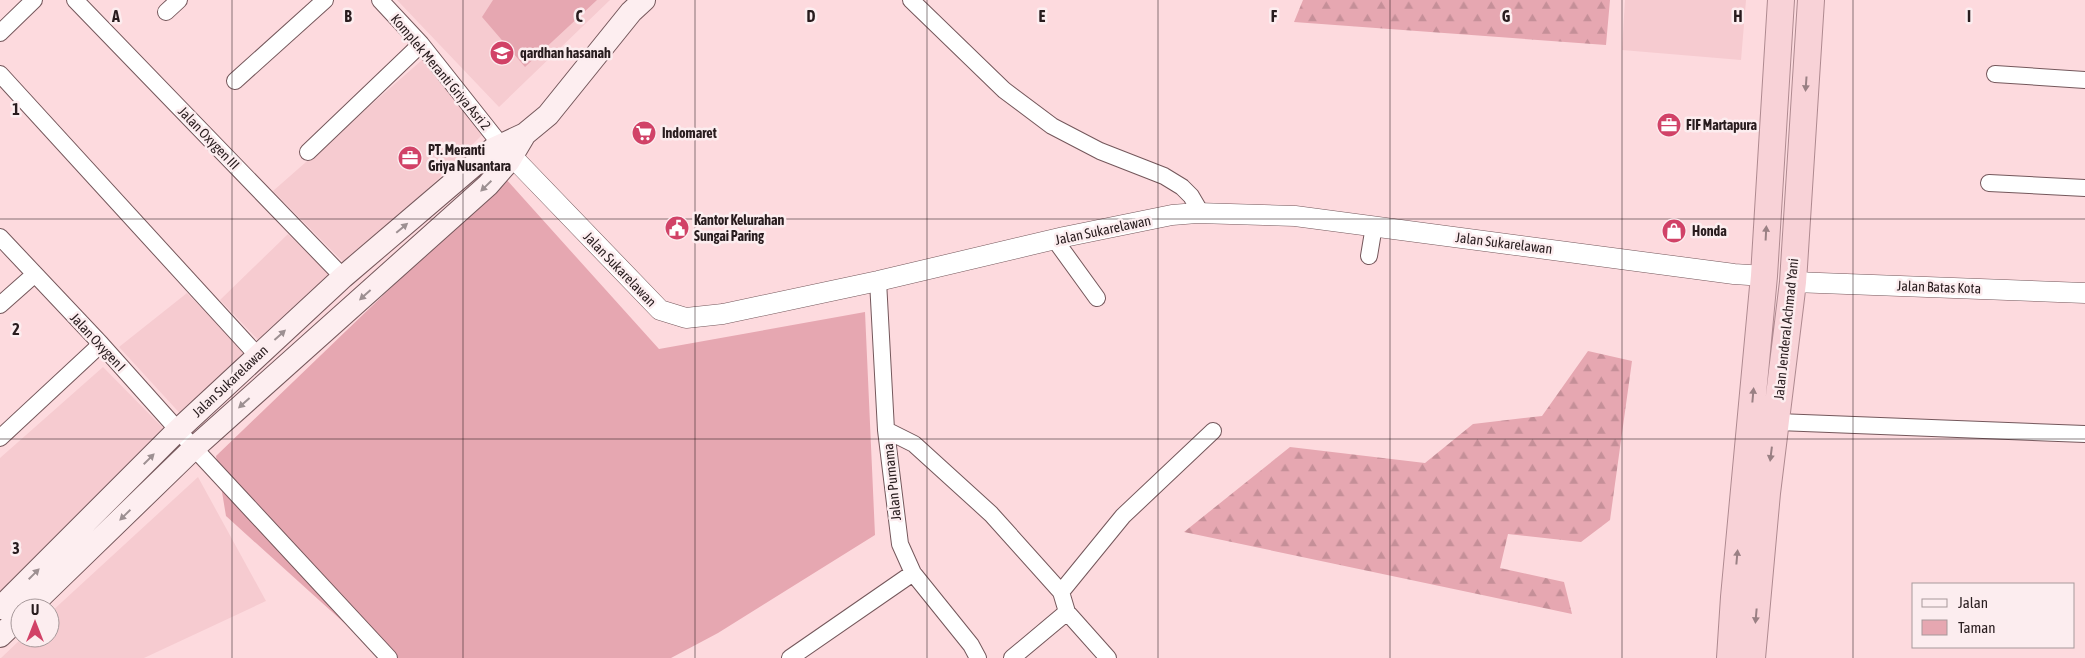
<svg xmlns="http://www.w3.org/2000/svg" width="2085" height="658" font-family="'Asap Condensed',sans-serif">
<defs>
<pattern id="forest-firs" width="22" height="20" patternUnits="userSpaceOnUse" patternTransform="scale(1.25)"><rect width="22" height="20" fill="#e6a7b1"/><path d="M5 1l3.5 6h-7zM16 11l3.5 6h-7z" fill="#c58f98"/></pattern>
</defs>
<rect width="100%" height="100%" fill="#fddade"/>
<path fill="#f6cbd0" d="M397,0H610L499,107Z
M1625,0H1746L1741,60L1622,50Z
M422,60L486,131L349,268L273,191Z
M288,234L333,277L264,346L220,300Z
M187,293L248,356L186,420L119,347Z
M103,367L167,432L0,604V458Z
M198,477L266,601L144,658H1L22,638H50V613Z"/>
<path fill="#e6a7b1" d="M493,0H597L525,67L482,17Z
M505,178L659,349L865,312L875,535L718,633L671,658H383L226,516L216,456Z"/>
<path fill="url(#forest-firs)" d="M1303,0H1610L1606,45L1294,22Z
M1588,351L1632,361L1610,520L1581,542L1508,534L1500,568L1564,582L1572,614L1184,532L1290,447L1425,463L1473,424L1542,416Z"/>
<g fill="none" stroke-linecap="round" stroke-linejoin="round">
<defs>
<path id="minor" d="M75,0L343,277
M380,0L421,44L501,145
M911,0L1004,90L1052,126L1100,151L1164,176L1182,187L1191,196L1201,213
M166,12L179,0
M0,33L34,0
M0,74L257,355
M1995,74L2085,80
M235,81L325,0
M308,152L421,44
M1989,183L2085,188
M0,237L101,344L194,448L389,658
M1055,240L1097,298
M1369,256L1374,226
M878,281L886,430L900,544L913,573L971,645L978,658
M0,305L35,274
M1775,422L2085,434
M886,430L914,444L991,514L1061,592L1067,612L1108,658
M0,438L101,344
M1061,592L1123,516L1213,431
M790,658L913,573
M1012,658L1067,612"/>
<path id="tertiary" d="M502,146L660,310L686,318L723,314L878,281L1064,237L1172,215L1197,213L1295,216L1734,274L1764,276
M1793,282L2085,293"/>
<path id="secondary" d="M0,608L178,430L343,277L493,149L525,134L548,115L631,12L644,0
M29,608L194,448L488,185L509,161L525,134
M0,636L20,617"/>
<path id="trunk" d="M1730,658L1734,597L1764,276L1781,0
M1752,658L1767,493L1793,282L1811,0"/>
</defs>
<use href="#minor" stroke="#74575b" stroke-width="18"/>
<use href="#tertiary" stroke="#74575b" stroke-width="21"/>
<use href="#secondary" stroke="#74575b" stroke-width="24"/>
<use href="#trunk" stroke="#af8a90" stroke-width="28"/>
<use href="#minor" stroke="#fff" stroke-width="16"/>
<use href="#tertiary" stroke="#fff" stroke-width="20"/>
<use href="#secondary" stroke="#fdeef0" stroke-width="22"/>
<use href="#trunk" stroke="#f8d2d7" stroke-width="26"/>
</g>
<defs><path id="oneway-solid" d="M-6-.8H1V-3.2L6.5 0L1 3.2V.8H-6Z" transform="scale(1.25)"/></defs>
<g fill="#9a8084">
<use href="#oneway-solid" transform="translate(1806 84) rotate(94)"/>
<use href="#oneway-solid" transform="translate(1766 233) rotate(-87)"/>
<use href="#oneway-solid" transform="translate(1753 395) rotate(-85)"/>
<use href="#oneway-solid" transform="translate(1771 454) rotate(97)"/>
<use href="#oneway-solid" transform="translate(1737 557) rotate(-85)"/>
<use href="#oneway-solid" transform="translate(1756 616) rotate(95)"/>
</g>
<g fill="#9d9092">
<use href="#oneway-solid" transform="translate(486 186) rotate(136)"/>
<use href="#oneway-solid" transform="translate(402 228) rotate(-40)"/>
<use href="#oneway-solid" transform="translate(365 295) rotate(138)"/>
<use href="#oneway-solid" transform="translate(280 335) rotate(-42)"/>
<use href="#oneway-solid" transform="translate(244 403) rotate(138)"/>
<use href="#oneway-solid" transform="translate(149 459) rotate(-45)"/>
<use href="#oneway-solid" transform="translate(125 515) rotate(136)"/>
<use href="#oneway-solid" transform="translate(34 574) rotate(-45)"/>
</g>
<path fill="none" stroke="#281c1e" stroke-width="1" stroke-opacity="0.55" d="M232,0V658M463,0V658M695,0V658M927,0V658M1158,0V658M1390,0V658M1622,0V658M1853,0V658M0,219H2085M0,439H2085"/>
<defs>
<symbol id="school-disc" viewBox="-11 -11 22 22"><circle r="9.5" fill="#d14267" stroke="#fcedef"/><path d="M0-5L7-2L0 1L-7-2ZM-4 1L0 2.5L4 1V4Q0 6-4 4Z" fill="#fff"/></symbol>
<symbol id="office-disc" viewBox="-11 -11 22 22"><circle r="9.5" fill="#d14267" stroke="#fcedef"/><path d="M-6-3h4V-5.5h4V-3h4V5H-6ZM-1-4.5V-3h2v-1.5ZM-6 0V1H6V0Z" fill="#fff"/></symbol>
<symbol id="supermarket-disc" viewBox="-11 -11 22 22"><circle r="9.5" fill="#d14267" stroke="#fcedef"/><path d="M-6-5.5h2.5l.6 2H6L4.5 2H-2.5L-4.4-4H-6ZM-1.5 3.2a1.3 1.3 0 1 0 .1 0ZM3 3.2a1.3 1.3 0 1 0 .1 0Z" fill="#fff"/></symbol>
<symbol id="civic-disc" viewBox="-11 -11 22 22"><circle r="9.5" fill="#d14267" stroke="#fcedef"/><path d="M-.6-6.5H3V-4.5H.6V-3L4-1V1h2V6H-6V1h2V-1L-.6-3ZM-1.2 2.5V6h2.4V2.5Z" fill="#fff"/></symbol>
<symbol id="shop-disc" viewBox="-11 -11 22 22"><circle r="9.5" fill="#d14267" stroke="#fcedef"/><path d="M-5-2.5h2.3a2.7 3.5 0 0 1 5.4 0H5L5.5 6h-11ZM-1.5-2.5h3a1.5 2.3 0 0 0-3 0Z" fill="#fff"/></symbol>
</defs>
<g fill-rule="evenodd">
<use href="#school-disc" x="488" y="39" width="28" height="28"/>
<use href="#office-disc" x="1655" y="111" width="28" height="28"/>
<use href="#supermarket-disc" x="630" y="119" width="28" height="28"/>
<use href="#office-disc" x="396" y="144" width="28" height="28"/>
<use href="#civic-disc" x="663" y="214" width="28" height="28"/>
<use href="#shop-disc" x="1660" y="217" width="28" height="28"/>
</g>
<g text-anchor="middle" dominant-baseline="central" stroke-width="5" stroke-linejoin="round" paint-order="stroke">
<g font-size="14" font-weight="bold" fill="#281c1e" stroke="#fcedef" text-anchor="start">
<text x="520" y="53">qardhan hasanah</text>
<text x="1686" y="125">FIF Martapura</text>
<text x="662" y="133">Indomaret</text>
<text x="428" y="150">PT. Meranti<tspan x="428" dy="16">Griya Nusantara</tspan></text>
<text x="694" y="220">Kantor Kelurahan<tspan x="694" dy="16">Sungai Paring</tspan></text>
<text x="1692" y="231">Honda</text>
</g>
<g font-size="14" fill="#281c1e" stroke="#fcedef">
<text transform="translate(441 72) rotate(50)">Komplek Meranti Griya Asri 2</text>
<text transform="translate(209 138) rotate(46)">Jalan Oxygen III</text>
<text transform="translate(1103 230) rotate(-12)">Jalan Sukarelawan</text>
<text transform="translate(1504 243) rotate(7)">Jalan Sukarelawan</text>
<text transform="translate(620 269) rotate(46)">Jalan Sukarelawan</text>
<text transform="translate(1939 287) rotate(2)">Jalan Batas Kota</text>
<text transform="translate(1786 329) rotate(-84)">Jalan Jenderal Achmad Yani</text>
<text transform="translate(98 342) rotate(47)">Jalan Oxygen I</text>
<text transform="translate(230 381) rotate(-43)">Jalan Sukarelawan</text>
<text transform="translate(892 482) rotate(-96)">Jalan Purnama</text>
</g>
</g>
<g font-size="16" text-anchor="middle" font-weight="bold" fill="#281c1e" stroke="#fcedef" stroke-width="5" stroke-linejoin="round" paint-order="stroke">
<text x="116" y="22">A</text>
<text x="348" y="22">B</text>
<text x="579" y="22">C</text>
<text x="811" y="22">D</text>
<text x="1042" y="22">E</text>
<text x="1274" y="22">F</text>
<text x="1506" y="22">G</text>
<text x="1738" y="22">H</text>
<text x="1969" y="22">I</text>
<text x="16" y="115">1</text>
<text x="16" y="335">2</text>
<text x="16" y="554">3</text>
</g>
<rect x="1912" y="583" width="162" height="65" fill="#fcedef" stroke="#a7999b"/>
<rect x="1922" y="599" width="25" height="8" fill="#fdeef0" stroke="#a7999b"/>
<text x="1958" y="608" font-size="15" fill="#281c1e">Jalan</text>
<rect x="1922" y="620" width="25" height="15" fill="#e6a7b1" stroke="#a7999b"/>
<text x="1958" y="633" font-size="15" fill="#281c1e">Taman</text>
<g transform="translate(35 623)"><circle r="24" fill="#fcedef" stroke="#a7999b"/>
<path d="M0-4L9 19L0 12L-9 19Z" fill="#d14267"/>
<text y="-8" font-size="14" font-weight="bold" text-anchor="middle" fill="#281c1e">U</text>
</g>
</svg>
